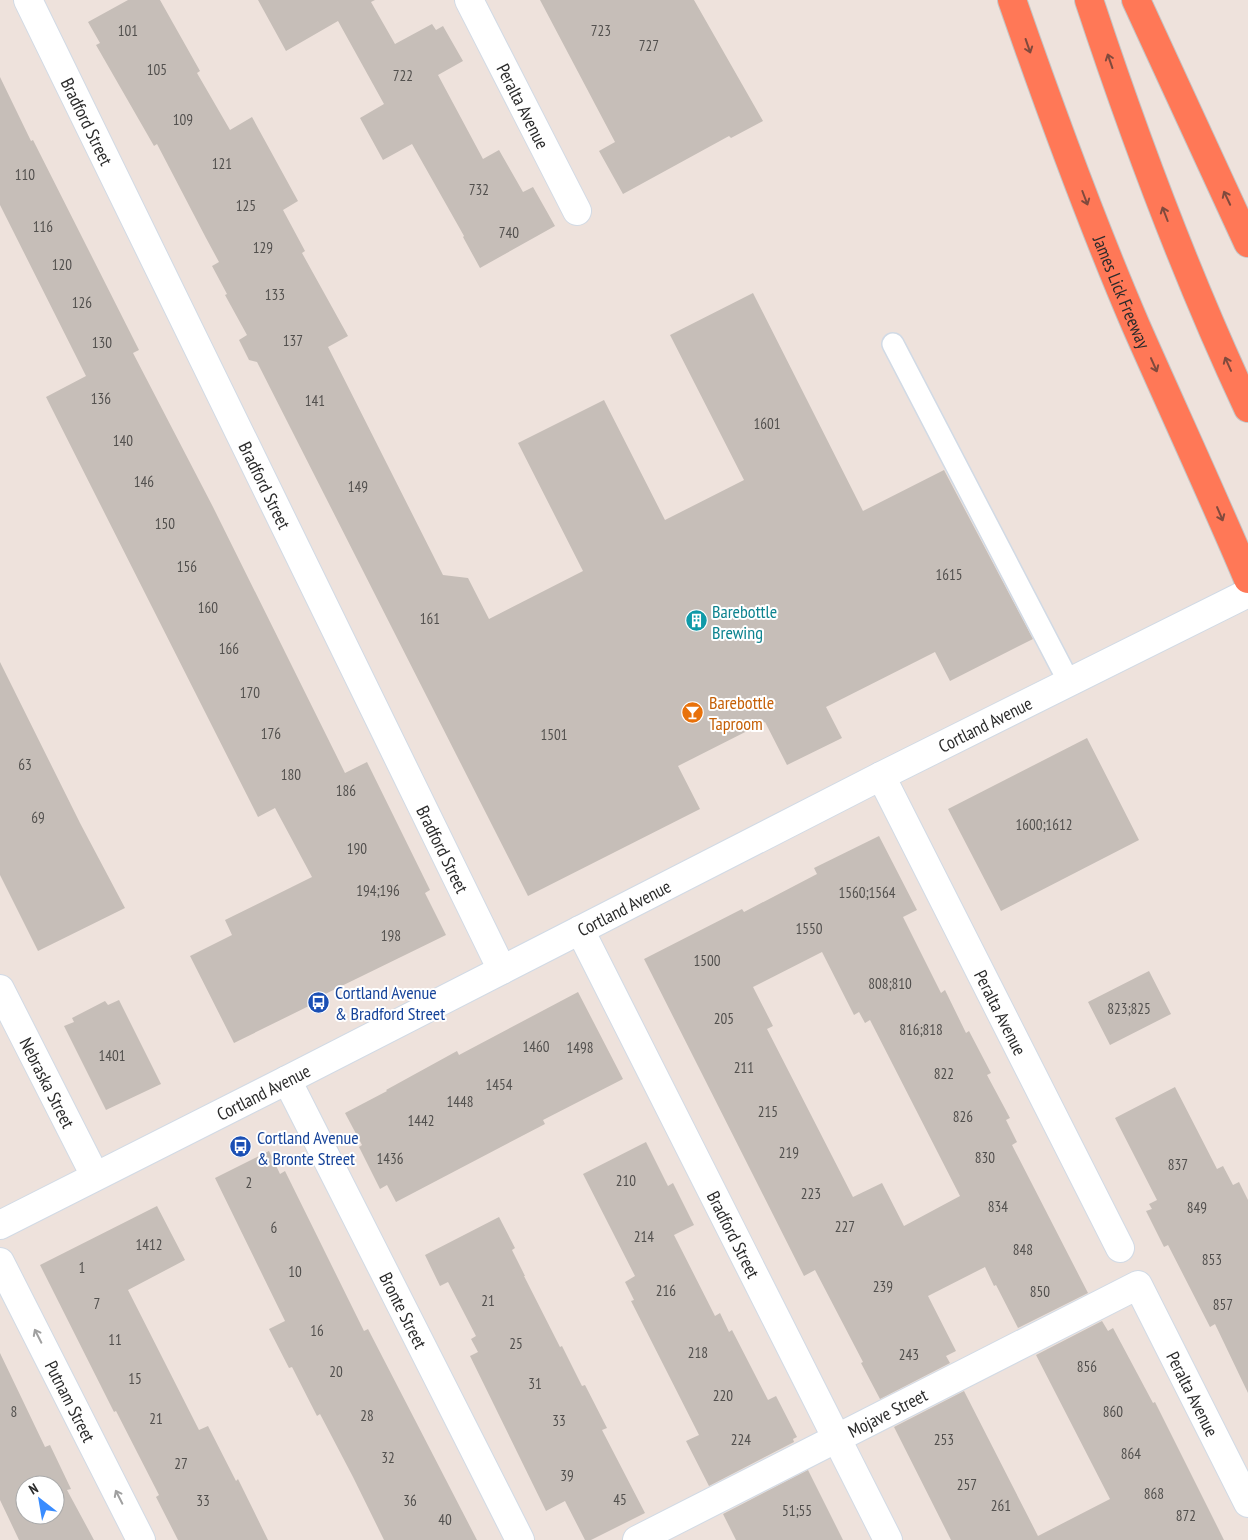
<svg xmlns="http://www.w3.org/2000/svg" width="1248" height="1540" font-family="'PT Sans Narrow',sans-serif">
<rect width="100%" height="100%" fill="#eee2dc"/>
<path fill="#c6beb8" fill-rule="evenodd" d="M128,0H160L200,71L197,73L230,130L252,117L298,201L283,210L305,251L302,253L348,336L328,347L443,575L468,578L489,619L583,571L518,443L604,400L665,520L744,480L670,335L753,293L863,511L944,470L1033,639L950,681L935,652L826,707L842,738L787,765L765,722L678,766L700,809L528,896L257,362L249,360L239,340L247,335L225,295L227,294L212,266L219,262L206,238L157,144L154,146L96,45L100,43L88,22Z
M258,0H375L371,2L395,44L432,24L436,30L443,26L463,61L438,75L483,159L499,150L523,192L533,187L555,226L480,268L463,237L464,236L412,144L383,160L360,118L384,104L338,21L286,51Z
M540,0H694L763,121L731,138L729,136L623,194L599,151L615,142Z
M0,77L31,141L33,140L139,350L133,353L213,507L345,773L367,762L430,890L425,893L446,935L317,998L319,1001L234,1043L190,956L232,935L225,920L312,877L275,808L258,817L46,397L86,376L0,205Z
M0,662L80,823L125,908L38,951L0,875Z
M1087,738L1139,840L1001,911L948,809Z
M879,836L917,910L903,917L941,993L945,990L966,1033L969,1031L991,1073L987,1075L1010,1118L1006,1120L1017,1142L1012,1145L1088,1293L1018,1328L996,1285L994,1286L985,1267L928,1296L956,1351L946,1356L950,1363L880,1399L861,1363L863,1362L815,1270L804,1276L644,959L742,909L744,912L817,874L814,868ZM822,952L854,1015L859,1012L865,1023L870,1020L960,1196L904,1226L882,1183L853,1197L767,1029L773,1026L753,987Z
M1149,971L1171,1014L1110,1045L1088,1002Z
M578,992L623,1079L543,1120L545,1124L396,1202L387,1185L380,1189L359,1147L362,1145L345,1113L387,1091L386,1090L457,1051L459,1055Z
M119,1000L161,1084L106,1110L64,1026L74,1022L72,1018L105,1001L108,1005Z
M1175,1087L1217,1169L1223,1166L1233,1185L1239,1182L1248,1200V1393L1215,1324L1210,1327L1168,1245L1164,1247L1146,1211L1152,1209L1149,1204L1157,1200L1115,1118Z
M646,1142L668,1186L673,1183L694,1225L674,1235L715,1316L720,1313L729,1332L732,1330L768,1400L776,1396L797,1437L793,1439L794,1442L709,1486L686,1441L699,1435L631,1301L634,1300L625,1282L635,1276L583,1174Z
M269,1151L280,1174L285,1171L364,1331L368,1329L477,1540H384L353,1477L320,1414L317,1416L292,1367L289,1368L269,1329L285,1321L215,1178Z
M157,1206L185,1260L128,1290L199,1430L208,1426L236,1481L238,1479L268,1540H178L156,1497L159,1495L116,1411L114,1412L40,1265Z
M499,1217L515,1248L512,1250L525,1276H524L560,1347L562,1346L582,1386L585,1385L607,1428L602,1430L645,1513L591,1540H585L565,1501L546,1511L470,1356L478,1352L471,1339L476,1336L448,1282L440,1286L425,1255Z
M1102,1321L1108,1331L1113,1328L1153,1403L1155,1402L1224,1540H951L894,1427L964,1391L1038,1536L1110,1499L1036,1355Z
M0,1353L45,1447L50,1445L71,1489L67,1490L94,1540H19L0,1500ZM25,1485H55V1515H25Z
M808,1470L843,1540H736L723,1514Z"/>
<g fill="none" stroke-linecap="round" stroke-linejoin="round">
<defs>
<path id="service" d="M893,344L1069,682"/>
<g id="minor">
<path id="s1" d="M28,0L502,970"/>
<path id="s2" d="M469,0L577,211"/>
<path id="s3" d="M881,776L1120,1248"/>
<path id="s4" d="M580,930L888,1540"/>
<path id="s5" d="M0,989L95,1176"/>
<path id="s6" d="M287,1080L520,1540"/>
<path id="s7" d="M0,1262L141,1540"/>
<path id="s8" d="M637,1540L1138,1285L1248,1503"/>
</g>
<g id="tertiary">
<path id="s9" d="M0,1225L287,1080L881,776L1248,593"/>
</g>
<g id="motorway">
<path id="s10" d="M1012,0C1050,109 1090,219 1136,326C1173,410 1212,494 1248,579"/>
<path d="M1089,0C1135,139 1186,276 1248,408"/>
<path d="M1136,0L1248,243"/>
</g>
</defs>
<use href="#service" stroke="#d1dae5" stroke-width="24"/>
<use href="#minor" stroke="#d1dae5" stroke-width="30"/>
<use href="#tertiary" stroke="#d1dae5" stroke-width="30"/>
<use href="#motorway" stroke="#c4c4c4" stroke-width="30"/>
<use href="#service" stroke="#fff" stroke-width="21"/>
<use href="#minor" stroke="#fff" stroke-width="28"/>
<use href="#tertiary" stroke="#fff" stroke-width="28"/>
<use href="#motorway" stroke="#ff7857" stroke-width="28"/>
</g>
<defs><path id="oneway-shaft" d="M-6 0H5M1.5-3L5.5 0L1.5 3" fill="none" stroke-width="1.6" stroke-linecap="round" stroke-linejoin="round" transform="scale(1.25)"/></defs>
<g stroke="#804a3d">
<use href="#oneway-shaft" transform="translate(1028 46) rotate(71)"/>
<use href="#oneway-shaft" transform="translate(1110 61) rotate(-109)"/>
<use href="#oneway-shaft" transform="translate(1085 198) rotate(69)"/>
<use href="#oneway-shaft" transform="translate(1227 198) rotate(-115)"/>
<use href="#oneway-shaft" transform="translate(1165 214) rotate(-111)"/>
<use href="#oneway-shaft" transform="translate(1228 364) rotate(-114)"/>
<use href="#oneway-shaft" transform="translate(1154 365) rotate(66)"/>
<use href="#oneway-shaft" transform="translate(1220 514) rotate(67)"/>
</g>
<g stroke="#a0a0a0">
<use href="#oneway-shaft" transform="translate(38 1336) rotate(-117)"/>
<use href="#oneway-shaft" transform="translate(119 1497) rotate(-117)"/>
</g>
<defs>
<symbol id="building-disc" viewBox="-11 -11 22 22"><circle r="9.5" fill="#0f9aa8" stroke="#fff"/><path d="M-4-6H4V6H1V3H-1V6H-4ZM-2.5-4.3h1.7v1.8h-1.7ZM.8-4.3h1.7v1.8H.8ZM-2.5-1h1.7V.8h-1.7ZM.8-1h1.7V.8H.8Z" fill="#fff"/></symbol>
<symbol id="bar-disc" viewBox="-11 -11 22 22"><circle r="9.5" fill="#e8710a" stroke="#fff"/><path d="M-6-5H6L.8 .8V4.5H3.5V6h-7V4.5H-.8V.8Z" fill="#fff"/></symbol>
<symbol id="bus-disc" viewBox="-11 -11 22 22"><circle r="9.5" fill="#1a4fb4" stroke="#fff"/><path d="M-5-6H5V4H4V6H2V4H-2V6H-4V4H-5ZM-3.5-4V0h7V-4ZM-3.5 1.2v1.5H-2V1.2ZM2 1.2v1.5H3.5V1.2Z" fill="#fff"/></symbol>
</defs>
<g fill-rule="evenodd">
<use href="#building-disc" x="684" y="608" width="25" height="25"/>
<use href="#bar-disc" x="680" y="700" width="25" height="25"/>
<use href="#bus-disc" x="306" y="990" width="25" height="25"/>
<use href="#bus-disc" x="228" y="1134" width="25" height="25"/>
</g>
<g text-anchor="middle" dominant-baseline="central" stroke-width="4" stroke-linejoin="round" paint-order="stroke">
<g font-size="15" fill="#52504e">
<text x="128" y="30">101</text>
<text x="601" y="30">723</text>
<text x="649" y="45">727</text>
<text x="157" y="69">105</text>
<text x="403" y="75">722</text>
<text x="183" y="119">109</text>
<text x="222" y="163">121</text>
<text x="25" y="174">110</text>
<text x="479" y="189">732</text>
<text x="246" y="205">125</text>
<text x="43" y="226">116</text>
<text x="509" y="232">740</text>
<text x="263" y="247">129</text>
<text x="62" y="264">120</text>
<text x="275" y="294">133</text>
<text x="82" y="302">126</text>
<text x="293" y="340">137</text>
<text x="102" y="342">130</text>
<text x="101" y="398">136</text>
<text x="315" y="400">141</text>
<text x="767" y="423">1601</text>
<text x="123" y="440">140</text>
<text x="144" y="481">146</text>
<text x="358" y="486">149</text>
<text x="165" y="523">150</text>
<text x="187" y="566">156</text>
<text x="949" y="574">1615</text>
<text x="208" y="607">160</text>
<text x="430" y="618">161</text>
<text x="229" y="648">166</text>
<text x="250" y="692">170</text>
<text x="271" y="733">176</text>
<text x="554" y="734">1501</text>
<text x="25" y="764">63</text>
<text x="291" y="774">180</text>
<text x="346" y="790">186</text>
<text x="38" y="817">69</text>
<text x="1044" y="824">1600;1612</text>
<text x="357" y="848">190</text>
<text x="378" y="890">194;196</text>
<text x="867" y="892">1560;1564</text>
<text x="809" y="928">1550</text>
<text x="391" y="935">198</text>
<text x="707" y="960">1500</text>
<text x="890" y="983">808;810</text>
<text x="1129" y="1008">823;825</text>
<text x="724" y="1018">205</text>
<text x="921" y="1029">816;818</text>
<text x="536" y="1046">1460</text>
<text x="580" y="1047">1498</text>
<text x="112" y="1055">1401</text>
<text x="744" y="1067">211</text>
<text x="944" y="1073">822</text>
<text x="499" y="1084">1454</text>
<text x="460" y="1101">1448</text>
<text x="768" y="1111">215</text>
<text x="963" y="1116">826</text>
<text x="421" y="1120">1442</text>
<text x="789" y="1152">219</text>
<text x="985" y="1157">830</text>
<text x="390" y="1158">1436</text>
<text x="1178" y="1164">837</text>
<text x="626" y="1180">210</text>
<text x="249" y="1182">2</text>
<text x="811" y="1193">223</text>
<text x="998" y="1206">834</text>
<text x="1197" y="1207">849</text>
<text x="845" y="1226">227</text>
<text x="274" y="1227">6</text>
<text x="644" y="1236">214</text>
<text x="149" y="1244">1412</text>
<text x="1023" y="1249">848</text>
<text x="1212" y="1259">853</text>
<text x="82" y="1267">1</text>
<text x="295" y="1271">10</text>
<text x="883" y="1286">239</text>
<text x="666" y="1290">216</text>
<text x="1040" y="1291">850</text>
<text x="488" y="1300">21</text>
<text x="97" y="1303">7</text>
<text x="1223" y="1304">857</text>
<text x="317" y="1330">16</text>
<text x="115" y="1339">11</text>
<text x="516" y="1343">25</text>
<text x="698" y="1352">218</text>
<text x="909" y="1354">243</text>
<text x="1087" y="1366">856</text>
<text x="336" y="1371">20</text>
<text x="135" y="1378">15</text>
<text x="535" y="1383">31</text>
<text x="723" y="1395">220</text>
<text x="14" y="1411">8</text>
<text x="1113" y="1411">860</text>
<text x="367" y="1415">28</text>
<text x="156" y="1418">21</text>
<text x="559" y="1420">33</text>
<text x="741" y="1439">224</text>
<text x="944" y="1439">253</text>
<text x="1131" y="1453">864</text>
<text x="388" y="1457">32</text>
<text x="181" y="1463">27</text>
<text x="567" y="1475">39</text>
<text x="967" y="1484">257</text>
<text x="1154" y="1493">868</text>
<text x="620" y="1499">45</text>
<text x="203" y="1500">33</text>
<text x="410" y="1500">36</text>
<text x="1001" y="1505">261</text>
<text x="797" y="1510">51;55</text>
<text x="1186" y="1515">872</text>
<text x="445" y="1519">40</text>
</g>
<g font-size="18" fill="#2b2b2b" stroke="#fff">
<text stroke="none"><textPath href="#s2" startOffset="119">Peralta Avenue</textPath></text>
<text stroke="none"><textPath href="#s1" startOffset="135">Bradford Street</textPath></text>
<text stroke="none"><textPath href="#s10" startOffset="312">James Lick Freeway</textPath></text>
<text stroke="none"><textPath href="#s1" startOffset="540">Bradford Street</textPath></text>
<text stroke="none"><textPath href="#s9" startOffset="1105">Cortland Avenue</textPath></text>
<text stroke="none"><textPath href="#s1" startOffset="945">Bradford Street</textPath></text>
<text stroke="none"><textPath href="#s9" startOffset="700">Cortland Avenue</textPath></text>
<text stroke="none"><textPath href="#s3" startOffset="265">Peralta Avenue</textPath></text>
<text stroke="none"><textPath href="#s5" startOffset="105">Nebraska Street</textPath></text>
<text stroke="none"><textPath href="#s9" startOffset="295">Cortland Avenue</textPath></text>
<text stroke="none"><textPath href="#s4" startOffset="341">Bradford Street</textPath></text>
<text stroke="none"><textPath href="#s6" startOffset="258">Bronte Street</textPath></text>
<text stroke="none"><textPath href="#s8" startOffset="684">Peralta Avenue</textPath></text>
<text stroke="none"><textPath href="#s7" startOffset="156">Putnam Street</textPath></text>
<text stroke="none"><textPath href="#s8" startOffset="281">Mojave Street</textPath></text>
</g>
<g font-size="18" fill="#0d838f" stroke="#fff" text-anchor="start">
<text x="712" y="611">Barebottle<tspan x="712" dy="21">Brewing</tspan></text>
</g>
<g font-size="18" fill="#c56008" stroke="#fff" text-anchor="start">
<text x="709" y="702">Barebottle<tspan x="709" dy="21">Taproom</tspan></text>
</g>
<g font-size="18" fill="#164399" stroke="#fff" text-anchor="start">
<text x="335" y="992">Cortland Avenue<tspan x="335" dy="21">&amp; Bradford Street</tspan></text>
<text x="257" y="1137">Cortland Avenue<tspan x="257" dy="21">&amp; Bronte Street</tspan></text>
</g>
</g>
<g transform="translate(40 1500) rotate(329)"><circle r="24" fill="#ffffff" stroke="#aaaaaa"/>
<path d="M0-4L9 19L0 12L-9 19Z" fill="#398cff"/>
<text y="-8" font-size="14" font-weight="bold" text-anchor="middle" fill="#2b2b2b">N</text>
</g>
</svg>
